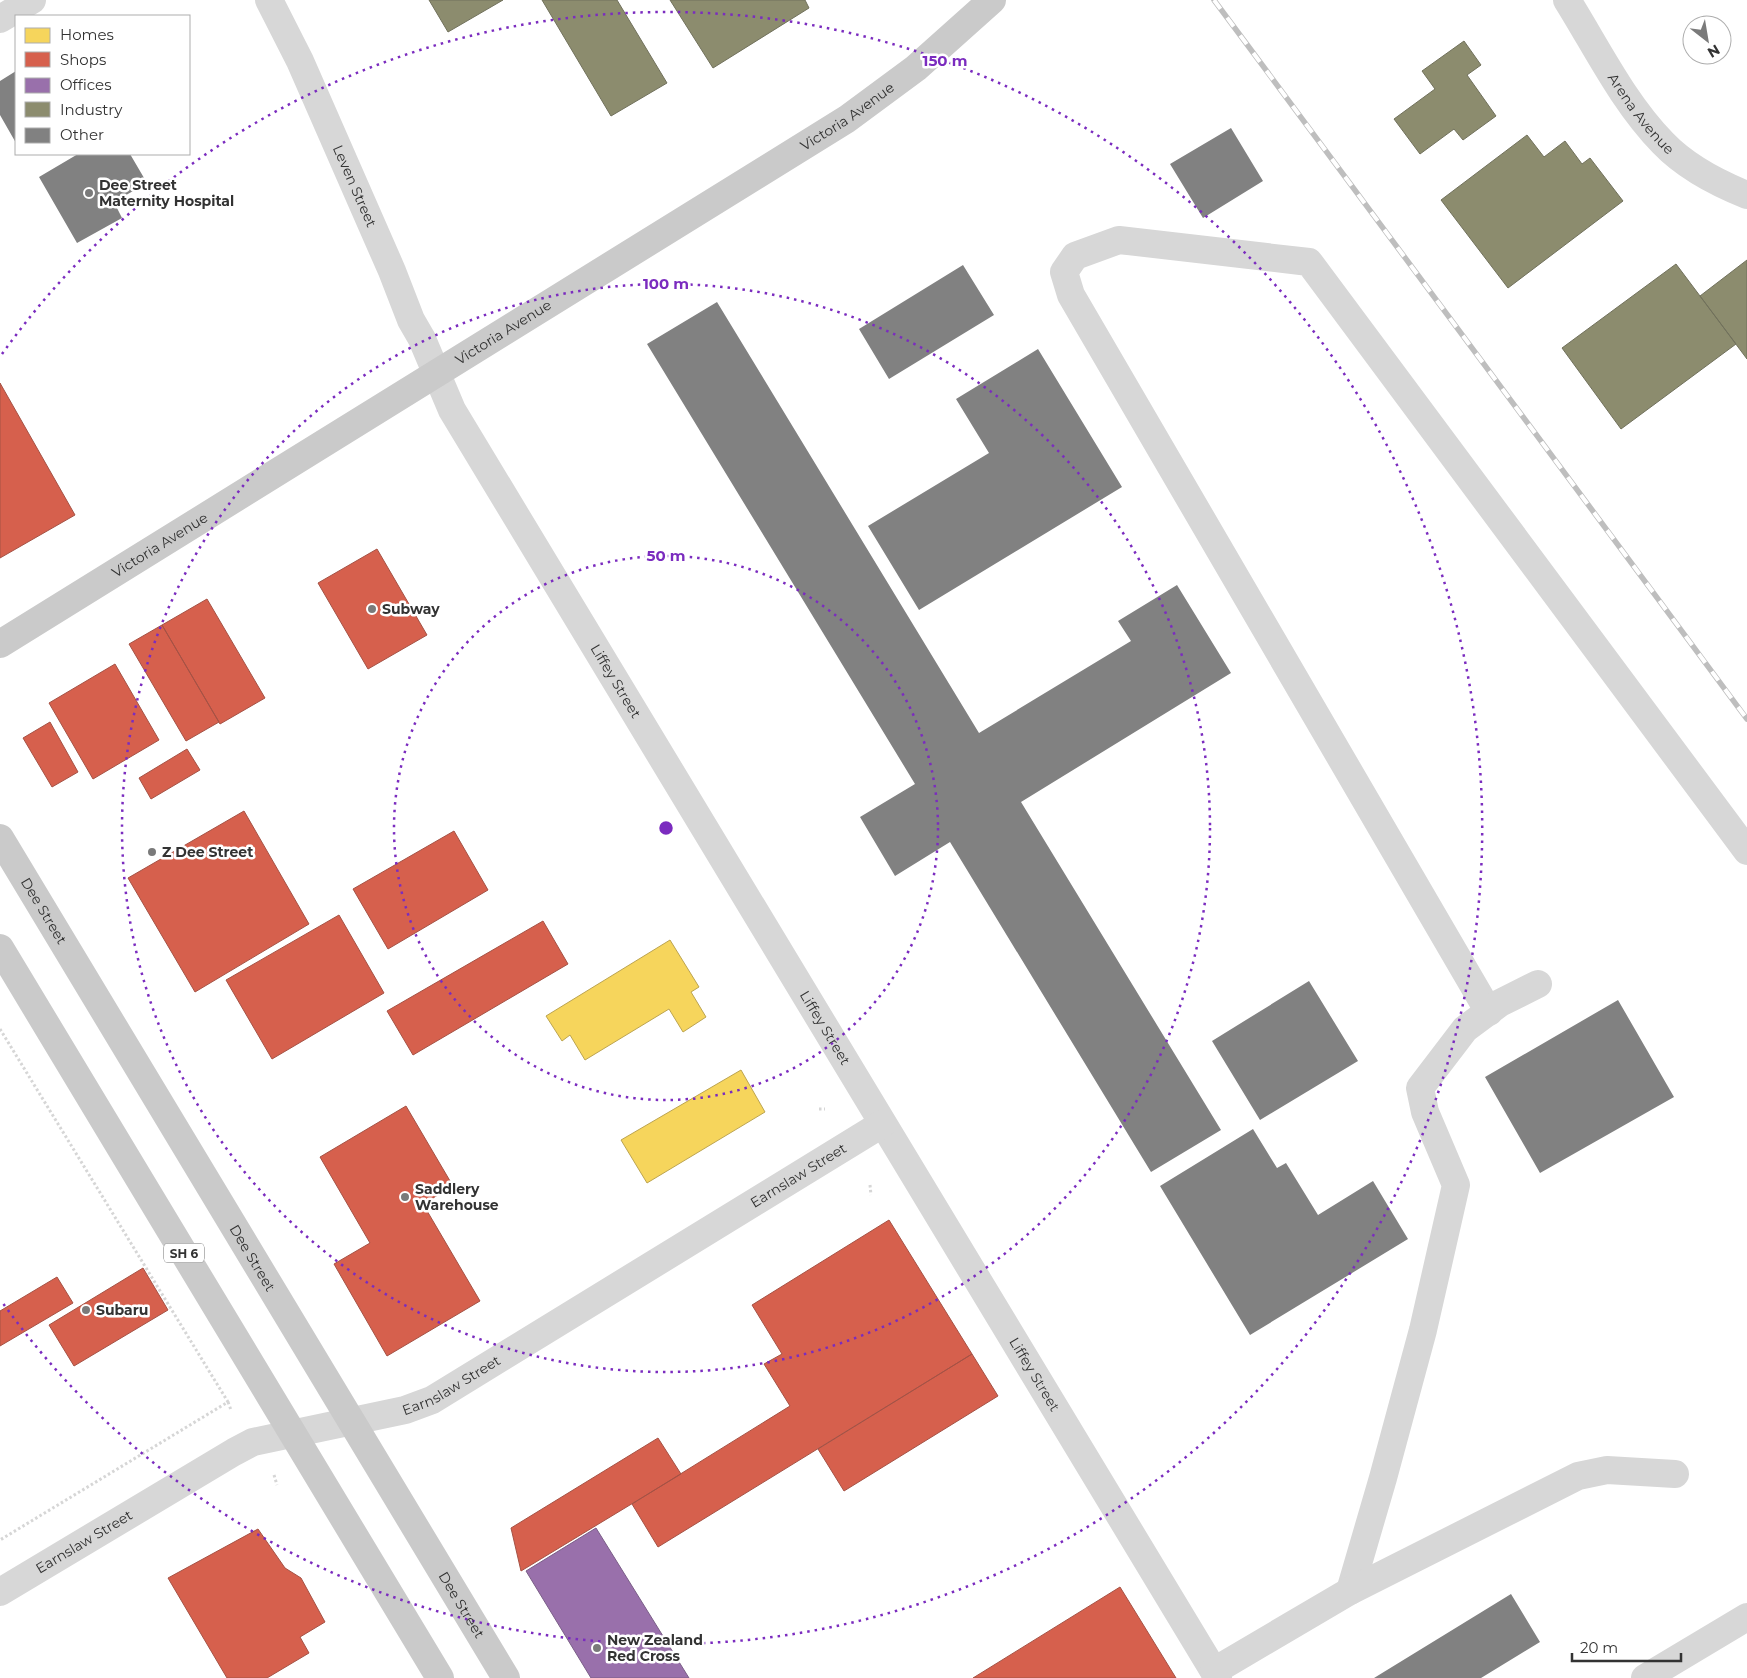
<svg xmlns="http://www.w3.org/2000/svg" width="1747" height="1678" font-family="Montserrat,sans-serif">
<rect width="100%" height="100%" fill="#fff"/>
<path fill="#f6d55c" stroke="#bca450" d="M670,940L699,987L691,992L706,1017L683,1032L669,1009L585,1060L570,1035L562,1041L546,1016Z
M741,1070L765,1112L647,1183L621,1140Z"/>
<path fill="#d6604d" stroke="#a55245" d="M0,383L75,515L0,558Z
M377,549L427,635L368,669L318,583Z
M207,599L265,698L220,724L162,625Z
M162,625L219,722L186,741L129,644Z
M115,664L159,740L93,779L49,703Z
M50,722L78,772L52,787L23,738Z
M187,749L200,770L151,799L139,778Z
M244,811L309,924L195,992L128,878Z
M454,831L488,890L388,949L353,889Z
M339,915L384,993L272,1059L226,980Z
M543,921L568,964L413,1055L387,1011Z
M406,1106L453,1186L423,1204L480,1301L387,1356L334,1264L370,1243L320,1157Z
M889,1220L972,1354L658,1547L632,1504L790,1406L764,1364L782,1354L752,1305Z
M143,1268L168,1310L74,1366L49,1325Z
M57,1277L73,1303L0,1346V1311Z
M972,1354L998,1396L844,1491L818,1449Z
M658,1438L681,1474L521,1571L511,1528Z
M258,1529L285,1568L301,1578L325,1622L300,1637L309,1653L267,1678H227L168,1578Z
M1120,1587L1176,1678H973Z"/>
<path fill="#9970ab" stroke="#7a5e87" d="M596,1528L689,1678H591L526,1571Z"/>
<path fill="#8c8c6e" stroke="#71715c" d="M429,0H503L448,32Z
M542,0H617L667,83L611,116Z
M670,0H805L809,8L713,68Z
M1464,41L1481,65L1467,75L1496,116L1463,140L1454,129L1420,154L1394,119L1435,89L1422,71Z
M1527,135L1544,157L1565,141L1582,164L1590,158L1623,201L1508,288L1441,200Z
M1747,260V359L1700,296Z
M1676,264L1736,344L1621,429L1562,348Z"/>
<path fill="#818181" d="M16,71V143L0,115V81Z
M1231,128L1263,181L1203,218L1170,164Z
M78,154H130L147,183L114,202L122,218L77,243L39,177Z
M963,265L994,315L889,379L859,329Z
M717,302L979,733L1131,641L1118,621L1177,585L1231,673L1021,802L1221,1130L1151,1172L950,842L895,876L860,817L915,784L647,344Z
M1038,349L1122,487L919,610L868,526L989,453L956,399Z
M1309,981L1358,1061L1260,1120L1212,1041Z
M1618,1000L1674,1097L1540,1173L1485,1077Z
M1253,1129L1277,1168L1286,1163L1318,1215L1373,1181L1408,1239L1250,1335L1160,1186Z
M1511,1594L1540,1642L1481,1678H1374Z"/>
<g fill="none" stroke-linecap="round" stroke-linejoin="round">
<path stroke="#d6d6d6" stroke-width="3" stroke-dasharray="2.5 2.5" stroke-linecap="butt" d="M0,1029L228,1402L0,1540
M819,1109H825
M870,1185L871,1195
M228,1402L231,1410
M274,1475L277,1485"/>
<g stroke="#d7d7d7" stroke-width="28">
<path id="s1" d="M269,0L300,61L392,271L411,320L422,339L452,410L1218,1678"/>
<path id="s2" d="M1567,0C1597,48 1623,102 1663,143C1685,166 1717,183 1747,195"/>
<path d="M0,19L32,0"/>
<path d="M1489,1012L1071,295L1064,272L1075,256L1119,240L1309,262L1747,851"/>
<path d="M1350,1591L1383,1478L1423,1330L1456,1185L1425,1112L1420,1088L1465,1029L1500,1003L1538,984"/>
<path id="s3" d="M0,1592L234,1452L253,1442L405,1410L432,1400L882,1124"/>
<path d="M1214,1671L1350,1591L1578,1476L1607,1470L1675,1474"/>
<path d="M1645,1678L1747,1617"/>
</g>
<g stroke="#cacaca" stroke-width="28">
<path id="s4" d="M0,644L847,119L916,68L992,0"/>
<path id="s5" d="M0,838C169,1118 336,1399 506,1678"/>
<path d="M0,948L440,1678"/>
</g>
<defs>
<path id="rail" d="M1214,0L1747,719"/>
</defs>
<use href="#rail" stroke="#bebebe" stroke-width="5.5"/>
<use href="#rail" stroke="#fff" stroke-width="4" stroke-dasharray="11" stroke-linecap="butt"/>
</g>
<g fill="none" stroke="#7b2cbf" stroke-width="2.5" stroke-dasharray="2.5 5">
<circle cx="666" cy="828" r="272"/>
<circle cx="666" cy="828" r="544"/>
<path d="M2 354A816 816 0 1 1 2 1302"/>
</g>
<g fill="#7a7a7a" stroke="#fff" stroke-width="2">
<circle cx="89" cy="193" r="5"/>
<circle cx="372" cy="609" r="5"/>
<circle cx="152" cy="852" r="5"/>
<circle cx="405" cy="1197" r="5"/>
<circle cx="86" cy="1310" r="5"/>
<circle cx="597" cy="1648" r="5"/>
</g>
<g text-anchor="middle" dominant-baseline="central" stroke-width="5" stroke-linejoin="round" paint-order="stroke">
<rect fill="#fff" stroke="#707070" stroke-width="1" x="164" y="1243.5" width="40" height="19" rx="4"/>
<g font-size="12" font-weight="bold" fill="#333">
<text x="184" y="1253">SH 6</text>
</g>
<g font-size="14" fill="#333" stroke="#fff">
<text stroke="none"><textPath href="#s2" startOffset="136">Arena Avenue</textPath></text>
<text stroke="none"><textPath href="#s4" startOffset="998">Victoria Avenue</textPath></text>
<text stroke="none"><textPath href="#s1" startOffset="205">Leven Street</textPath></text>
<text stroke="none"><textPath href="#s4" startOffset="592">Victoria Avenue</textPath></text>
<text stroke="none"><textPath href="#s4" startOffset="188">Victoria Avenue</textPath></text>
<text stroke="none"><textPath href="#s1" startOffset="766">Liffey Street</textPath></text>
<text stroke="none"><textPath href="#s5" startOffset="85">Dee Street</textPath></text>
<text stroke="none"><textPath href="#s1" startOffset="1171">Liffey Street</textPath></text>
<text stroke="none"><textPath href="#s3" startOffset="908">Earnslaw Street</textPath></text>
<text stroke="none"><textPath href="#s5" startOffset="490">Dee Street</textPath></text>
<text stroke="none"><textPath href="#s1" startOffset="1576">Liffey Street</textPath></text>
<text stroke="none"><textPath href="#s3" startOffset="502">Earnslaw Street</textPath></text>
<text stroke="none"><textPath href="#s3" startOffset="98">Earnslaw Street</textPath></text>
<text stroke="none"><textPath href="#s5" startOffset="895">Dee Street</textPath></text>
</g>
<g font-size="14" font-weight="bold" fill="#333" stroke="#fff" text-anchor="start">
<text x="99" y="185">Dee Street<tspan x="99" dy="16">Maternity Hospital</tspan></text>
<text x="382" y="609">Subway</text>
<text x="162" y="852">Z Dee Street</text>
<text x="415" y="1189">Saddlery<tspan x="415" dy="16">Warehouse</tspan></text>
<text x="96" y="1310">Subaru</text>
<text x="607" y="1640">New Zealand<tspan x="607" dy="16">Red Cross</tspan></text>
</g>
</g>
<circle cx="666" cy="828" r="8" fill="#7b2cbf" stroke="#fff" stroke-width="2.5"/>
<g font-size="15" text-anchor="middle" font-weight="bold" fill="#7b2cbf" stroke="#fff" stroke-width="5" stroke-linejoin="round" paint-order="stroke">
<text x="945" y="66">150 m</text>
<text x="666" y="289">100 m</text>
<text x="666" y="561">50 m</text>
</g>
<rect x="15" y="15" width="175" height="140" fill="#ffffff" stroke="#adadad"/>
<rect x="25" y="28" width="25" height="15" fill="#f6d55c" stroke="#adadad"/>
<text x="60" y="40" font-size="15" fill="#333333">Homes</text>
<rect x="25" y="52" width="25" height="15" fill="#d6604d" stroke="#adadad"/>
<text x="60" y="65" font-size="15" fill="#333333">Shops</text>
<rect x="25" y="78" width="25" height="15" fill="#9970ab" stroke="#adadad"/>
<text x="60" y="90" font-size="15" fill="#333333">Offices</text>
<rect x="25" y="102" width="25" height="15" fill="#8c8c6e" stroke="#adadad"/>
<text x="60" y="115" font-size="15" fill="#333333">Industry</text>
<rect x="25" y="128" width="25" height="15" fill="#818181" stroke="#adadad"/>
<text x="60" y="140" font-size="15" fill="#333333">Other</text>
<g transform="translate(1707 40) rotate(149)"><circle r="24" fill="#ffffff" stroke="#adadad"/>
<path d="M0-4L9 19L0 12L-9 19Z" fill="#7a7a7a"/>
<text y="-8" font-size="14" font-weight="bold" text-anchor="middle" fill="#333333">N</text>
</g>
<path d="M1572 1653v8h109v-8" fill="none" stroke="#333333" stroke-width="2.5"/>
<text x="1580" y="1653" font-size="15" fill="#333333" stroke="#ffffff" stroke-width="4" paint-order="stroke">20 m</text>
</svg>
